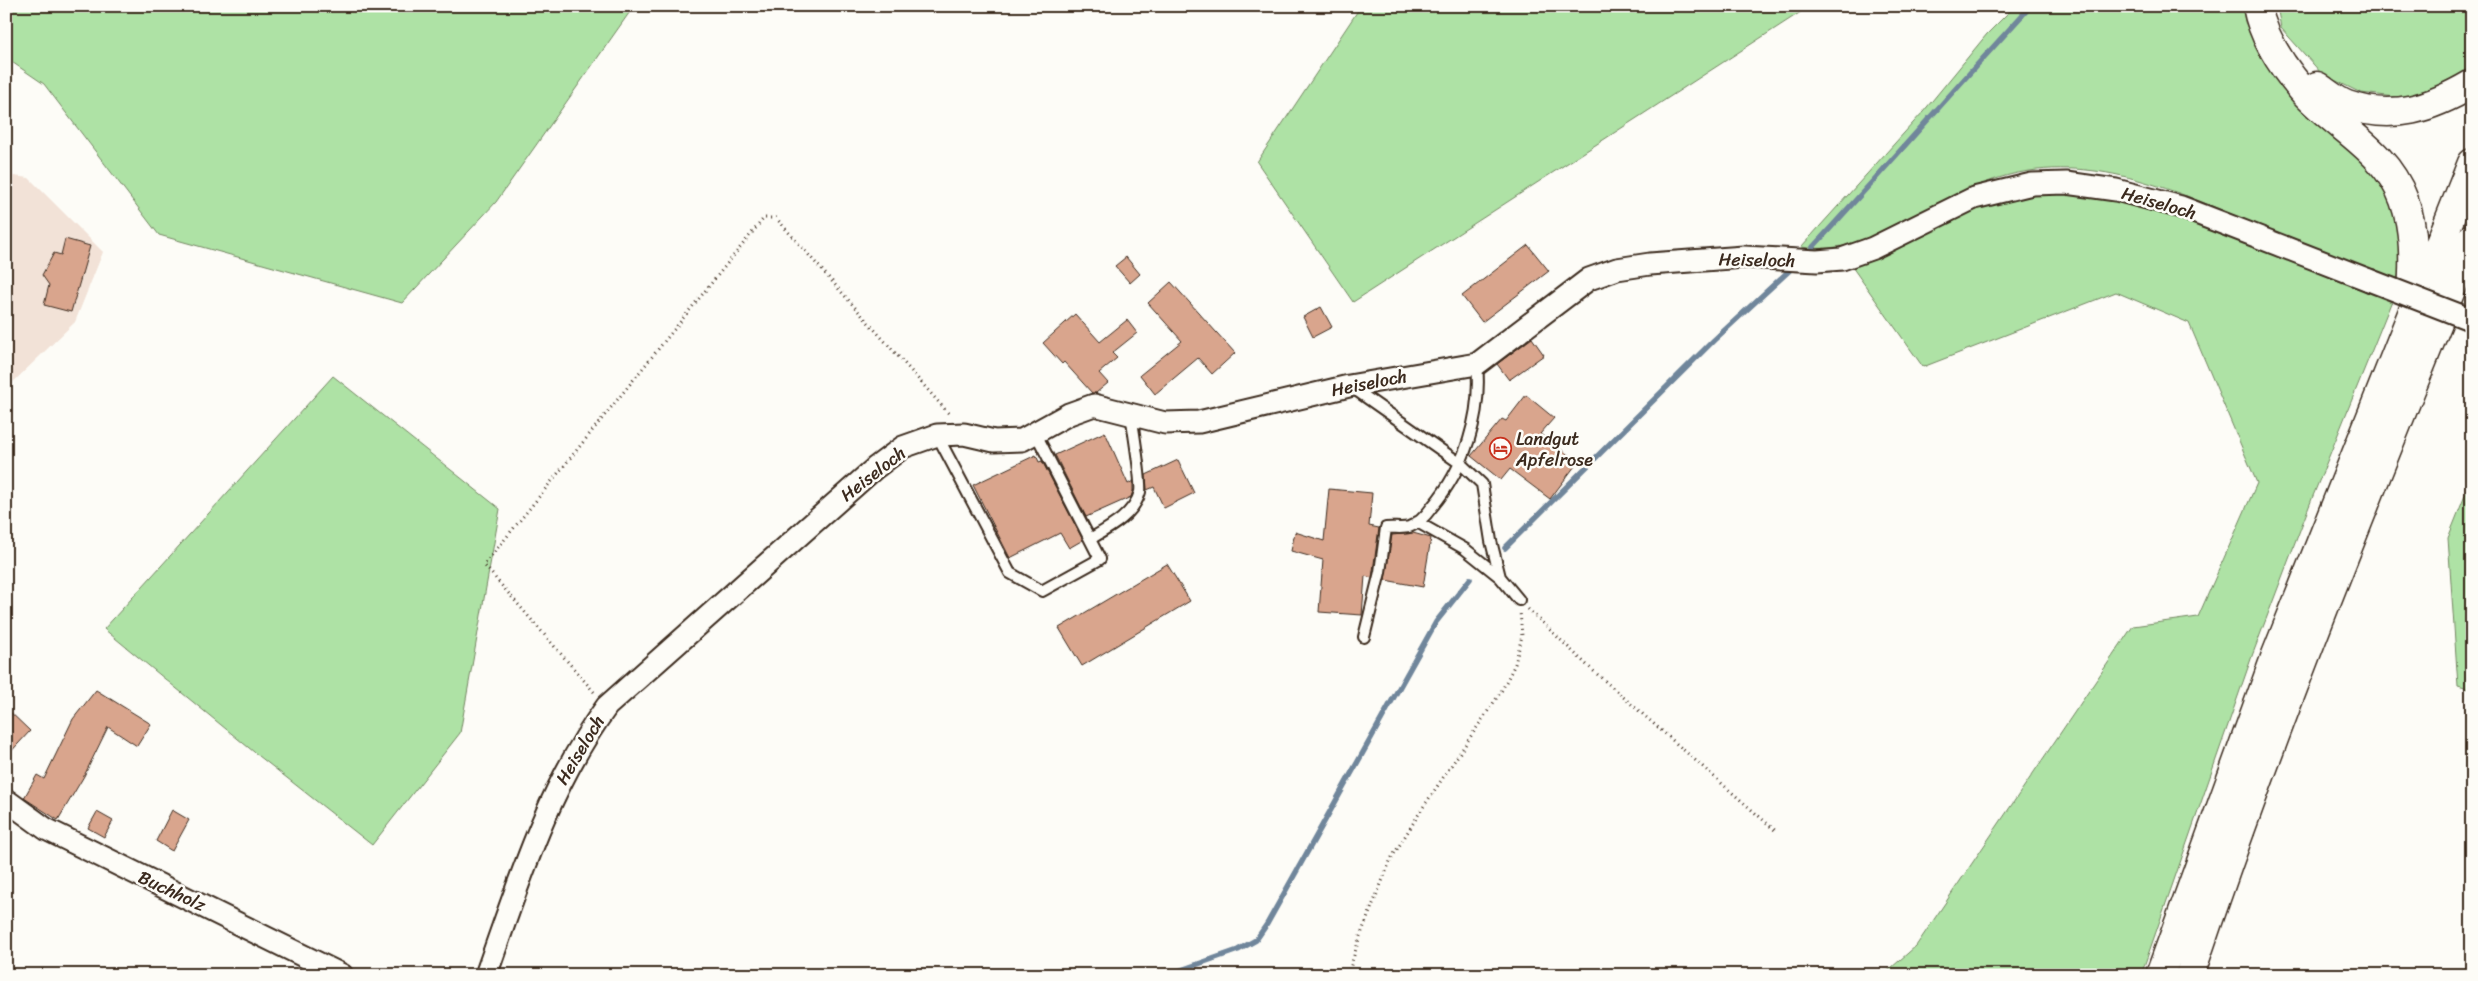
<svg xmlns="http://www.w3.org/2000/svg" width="2478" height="981" font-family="Sriracha,sans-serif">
<rect width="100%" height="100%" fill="#fdfcf7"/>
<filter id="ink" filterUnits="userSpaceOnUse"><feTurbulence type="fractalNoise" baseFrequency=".02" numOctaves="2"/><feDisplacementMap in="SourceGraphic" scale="10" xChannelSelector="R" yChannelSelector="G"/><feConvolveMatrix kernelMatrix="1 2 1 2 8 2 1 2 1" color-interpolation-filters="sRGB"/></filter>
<g filter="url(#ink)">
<path fill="#f2e2d7" d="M6,175L29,178L103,252L75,322L6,389Z"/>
<path fill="#aee2a5" stroke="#748662" d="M6,6H634L496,202L402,303L159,235L44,84L6,58Z
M1361,6H1810L1353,302L1257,162Z
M2015,6H2242L2245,22L2261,57L2287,89L2368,159L2396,206L2401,262L2397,281C2349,262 2301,242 2253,223C2175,191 2099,155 2013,174C1943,190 1874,259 1801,247L1923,112L1987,34Z
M2277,6H2472V65L2456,82L2413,99L2361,93L2322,74L2281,28Z
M2028,189L2122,190L2393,298L2313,496L2252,656L2141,975H1883L1916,946L2133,626L2198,617L2257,483L2189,323L2116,292L1923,367L1850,264L1940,220Z
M333,376L500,509L460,733L372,845L254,752L104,629Z
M2472,478V690L2458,686L2448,538Z"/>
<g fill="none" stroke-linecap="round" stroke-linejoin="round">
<path stroke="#70869b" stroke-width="5.5" d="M1813,247C1886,168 1955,88 2028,9L2033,6
M1505,548L1714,340L1791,269
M1167,975L1238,950L1256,940L1267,924L1436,622L1470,579"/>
</g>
<path fill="#d9a58d" stroke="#3b2a1e" d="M65,239L90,246L71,312L44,305L49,285L42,275L54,253L61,255Z
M1528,245L1549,271L1482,322L1462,296Z
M1126,257L1140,274L1130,283L1115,266Z
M1171,282L1235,353L1212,374L1198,358L1155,394L1140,375L1182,341L1148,303Z
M1321,307L1332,327L1313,337L1303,317Z
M1075,314L1100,342L1127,320L1137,333L1112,353L1117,358L1099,373L1108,383L1096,393H1092L1064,362L1062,364L1043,343Z
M1532,338L1544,355L1509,380L1497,364Z
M1526,395L1554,418L1540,434L1578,462L1550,499L1510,469L1501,480L1471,456L1502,419L1506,421Z
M1105,432L1128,484L1133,481V491L1131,497L1086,517L1055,455Z
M1036,455L1039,462L1042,461L1083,540L1069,548L1060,533L1010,558L973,485Z
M1178,460L1194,493L1164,508L1154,487L1147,490L1146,475Z
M1329,489L1372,493L1369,526L1379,528L1372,578L1365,576L1362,615L1319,612L1323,560L1291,551L1295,532L1324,541Z
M1413,533L1431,538L1423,587L1385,580L1392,535Z
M1167,564L1190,601L1082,666L1059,628Z
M96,690L151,724L137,746L108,727L84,776L58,820L24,798L37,775L44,779L73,719Z
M6,708L30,731L6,757Z
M172,810L189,820L172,851L156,841Z
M97,812L113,821L104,837L88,828Z"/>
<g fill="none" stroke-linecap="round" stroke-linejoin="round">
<defs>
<path id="lane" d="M1350,386L1461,464L1482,484L1491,541L1500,577L1519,600
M937,435L1010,573L1042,591L1100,559L1036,434
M1417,522L1465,549L1500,577
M1090,539C1109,528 1134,515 1140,492C1142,482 1133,428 1131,414
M1364,637L1380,572L1386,528C1393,527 1402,529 1409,527C1418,524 1427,514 1432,507C1465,468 1482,415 1477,364"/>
<path id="street" d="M6,800L46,829L342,975
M486,975C519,882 548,787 607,706L875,468L903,447L937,435L964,434L994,441L1022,440L1069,414L1094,405L1165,423L1199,422L1349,386L1477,364L1589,279L1617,269L1650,264L1744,257L1817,261L1842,259L1873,248L1974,198L2032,184L2066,183L2116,190L2181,207L2369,280"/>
<path id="highway" d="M2257,6C2263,38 2283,68 2304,92C2338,129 2386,150 2404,200C2415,230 2414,262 2412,294
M2317,86C2326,92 2336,101 2347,105C2394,121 2431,108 2472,84
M2160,975L2276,655L2472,163
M2190,975C2273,725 2374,482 2472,238"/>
</defs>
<use href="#lane" stroke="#3b2a1e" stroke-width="14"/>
<use href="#street" stroke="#3b2a1e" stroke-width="25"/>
<use href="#highway" stroke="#3b2a1e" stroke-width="31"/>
<path stroke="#3b2a1e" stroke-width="3" stroke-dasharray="1 4" stroke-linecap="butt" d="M1528,609L1589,667L1777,832
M594,692L484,565L764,218H776L950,415
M1348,975L1359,939L1391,859L1422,809L1502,690L1515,664L1522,636L1520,611"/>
<use href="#lane" stroke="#fdfcf7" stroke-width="10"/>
<use href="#street" stroke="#fdfcf7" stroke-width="21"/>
<use href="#highway" stroke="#fdfcf7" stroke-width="28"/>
<defs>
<path id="street-bridge" d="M2369,280L2472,320"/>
</defs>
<use href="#street-bridge" stroke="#3b2a1e" stroke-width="25" stroke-linecap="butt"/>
<use href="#street-bridge" stroke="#fdfcf7" stroke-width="21"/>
</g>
</g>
<defs>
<symbol id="hotel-ring" viewBox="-11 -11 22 22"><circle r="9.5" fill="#fdfcf7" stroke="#c8321e" stroke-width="1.5"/><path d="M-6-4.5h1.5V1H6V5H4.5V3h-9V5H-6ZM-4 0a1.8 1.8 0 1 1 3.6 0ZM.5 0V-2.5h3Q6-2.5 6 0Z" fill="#c8321e"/></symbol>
</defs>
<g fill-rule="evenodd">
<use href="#hotel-ring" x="1488" y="436" width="25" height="25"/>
</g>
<g text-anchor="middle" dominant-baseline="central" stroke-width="5" stroke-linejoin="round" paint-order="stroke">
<g font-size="18" fill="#3b2a1e" stroke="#fdfcf7">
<text transform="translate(2159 203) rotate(16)">Heiseloch</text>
<text transform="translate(1757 260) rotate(1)">Heiseloch</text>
<text transform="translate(1369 383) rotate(-11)">Heiseloch</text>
<text transform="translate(873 474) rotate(-38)">Heiseloch</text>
<text transform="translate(580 750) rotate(-59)">Heiseloch</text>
<text transform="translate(172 891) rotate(25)">Buchholz</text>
</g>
<g font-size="18" fill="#3b2a1e" stroke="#fdfcf7" text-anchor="start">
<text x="1516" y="439">Landgut<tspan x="1516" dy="21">Apfelrose</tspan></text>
</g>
</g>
<rect width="2478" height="981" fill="none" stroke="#fdfcf7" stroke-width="25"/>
<rect x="12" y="12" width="2453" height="956" fill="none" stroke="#3b2a1e" stroke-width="2" filter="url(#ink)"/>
</svg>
